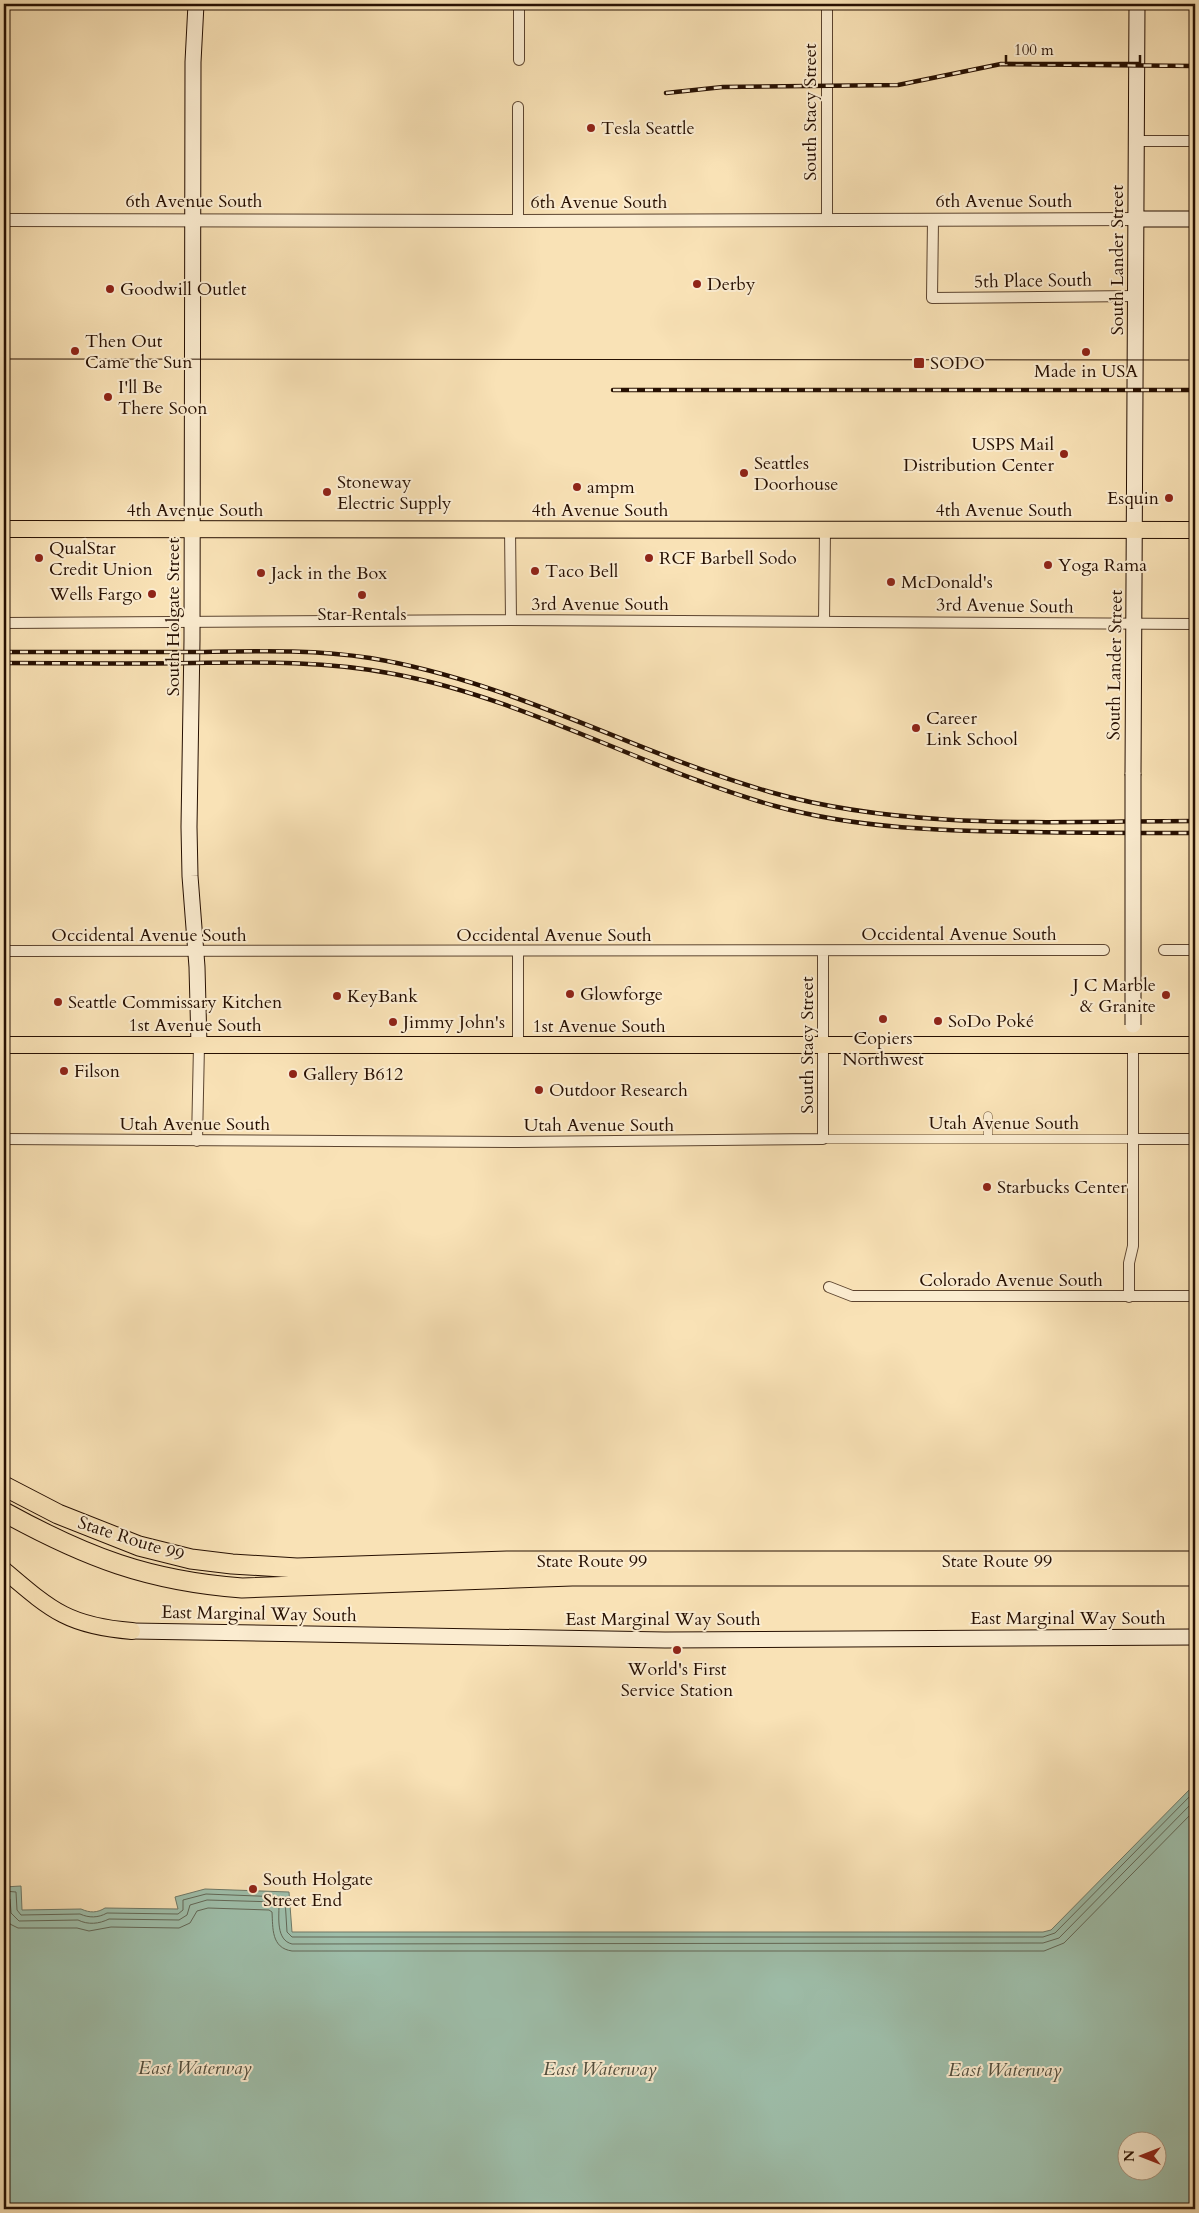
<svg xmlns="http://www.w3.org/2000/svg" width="1199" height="2213" font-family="Cardo,serif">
<rect width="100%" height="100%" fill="#f9e2b6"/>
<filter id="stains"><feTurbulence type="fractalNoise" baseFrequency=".004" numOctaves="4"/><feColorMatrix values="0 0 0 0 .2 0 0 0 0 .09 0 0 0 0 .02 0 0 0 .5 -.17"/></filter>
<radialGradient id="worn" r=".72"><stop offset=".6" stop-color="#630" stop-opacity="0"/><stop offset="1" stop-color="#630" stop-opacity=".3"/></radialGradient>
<path fill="#9ebeaa" stroke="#6e7867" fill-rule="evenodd" d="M1195,1784V2209H4V1887L21,1886L22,1910L81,1909C90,1913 97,1913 105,1908L178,1909L175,1897L205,1889L289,1892L292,1932H1043L1051,1930ZM1126,2140H1156V2170H1126Z"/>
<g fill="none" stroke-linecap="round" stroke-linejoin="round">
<path stroke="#626756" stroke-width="1" d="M4,1891L16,1892L17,1910L21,1915L80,1914C89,1918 98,1918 107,1913L178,1914L183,1910V1900L206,1894L282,1897L285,1899L287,1932L292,1937H1043L1055,1933L1195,1791
M4,1898L10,1899L11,1913L19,1921L78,1920C88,1925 99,1924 109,1919L179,1920L187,1915L190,1905L207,1900L277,1902L279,1905C279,1918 276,1940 292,1944L1043,1943L1059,1938L1195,1800
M4,1914L10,1924L18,1928H77L89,1931L111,1927L179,1928L190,1923L197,1911L208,1908L269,1910L272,1912C273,1928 271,1948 292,1951H1044L1064,1943L1195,1810"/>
<defs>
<path id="pedestrian" d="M988,1116V1139
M823,1139H1132"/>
<path id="minor" d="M519,4V60
M518,107V221
M1136,141H1195
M827,220V4
M933,220L932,298L1135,296
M510,529L511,620
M824,621L825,530
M4,623L511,620L1195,624
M1164,950H1195
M4,951L1104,950
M518,951V1046
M4,1139L518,1142L823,1139V951
M1132,1139H1195
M197,1141L199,1045
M829,1287L852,1296H1195
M1129,1297V1263L1133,1246V1045"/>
<path id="tertiary" d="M4,220L518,221L1136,219"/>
<path id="secondary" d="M196,4L193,62L192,640L189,827L190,876L197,967L199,1045
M1136,219H1195
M1133,774L1137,4
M132,1631L665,1640L1195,1637"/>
<path id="primary" d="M4,529L1195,530
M4,1045H1195
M4,1570C51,1610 68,1626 132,1631"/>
<path id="motorway" d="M4,1486L58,1514L139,1546L191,1559L232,1564L297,1568L507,1561H1195
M4,1512C86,1557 148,1581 242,1588L572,1576H1195"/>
</defs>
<use href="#pedestrian" stroke="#5c442f" stroke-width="9"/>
<use href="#minor" stroke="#5c442f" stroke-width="12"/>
<use href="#tertiary" stroke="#5c442f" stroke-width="14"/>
<use href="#secondary" stroke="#271002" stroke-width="17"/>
<use href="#primary" stroke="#271002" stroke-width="18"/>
<use href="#motorway" stroke="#271002" stroke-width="21"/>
<use href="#pedestrian" stroke="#fbecd0" stroke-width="8"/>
<use href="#minor" stroke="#fbecd0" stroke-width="10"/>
<use href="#tertiary" stroke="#fbecd0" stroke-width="12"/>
<use href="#secondary" stroke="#fbecd0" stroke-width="15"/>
<use href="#primary" stroke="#f9e2b6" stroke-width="16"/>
<use href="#motorway" stroke="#f9e2b6" stroke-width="19"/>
<path stroke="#271002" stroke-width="1" d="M4,359L1195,360"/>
<defs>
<path id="rail" d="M666,93L723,87L898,85L1001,64L1195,66
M613,390H1195
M4,652C69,652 134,652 199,652C256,651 314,649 370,658C511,681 634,753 770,792C907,831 1054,821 1195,821
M4,663C67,663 130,664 193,663C261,662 328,661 394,674C527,699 646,770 775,806C859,829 944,831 1030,832C1085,833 1140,833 1195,833"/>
</defs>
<use href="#rail" stroke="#271002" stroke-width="4.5"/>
<use href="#rail" stroke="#fbecd0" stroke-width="2.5" stroke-dasharray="8" stroke-linecap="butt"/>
<defs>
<path id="secondary-bridge" d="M1133,774V1025"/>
</defs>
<use href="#secondary-bridge" stroke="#271002" stroke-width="17" stroke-linecap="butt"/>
<use href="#secondary-bridge" stroke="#fbecd0" stroke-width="15"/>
</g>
<g fill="#8f2418" stroke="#fbecd0" stroke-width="2">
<circle cx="591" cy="128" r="5"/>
<circle cx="697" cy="284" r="5"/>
<circle cx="110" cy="289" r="5"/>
<circle cx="75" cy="351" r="5"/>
<circle cx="1086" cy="352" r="5"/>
<rect x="913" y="357" width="12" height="12" rx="2.5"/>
<circle cx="108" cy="397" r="5"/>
<circle cx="1064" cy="454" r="5"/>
<circle cx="744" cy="473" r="5"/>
<circle cx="577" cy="487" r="5"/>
<circle cx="327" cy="492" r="5"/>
<circle cx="1169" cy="498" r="5"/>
<circle cx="39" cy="558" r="5"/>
<circle cx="649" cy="558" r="5"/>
<circle cx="1048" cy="565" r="5"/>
<circle cx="535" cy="571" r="5"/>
<circle cx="261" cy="573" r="5"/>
<circle cx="891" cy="582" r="5"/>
<circle cx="152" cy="594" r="5"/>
<circle cx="362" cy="595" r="5"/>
<circle cx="916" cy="728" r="5"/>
<circle cx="570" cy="994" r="5"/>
<circle cx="1166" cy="995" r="5"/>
<circle cx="337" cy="996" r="5"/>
<circle cx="58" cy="1002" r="5"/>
<circle cx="883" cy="1019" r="5"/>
<circle cx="938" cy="1021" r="5"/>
<circle cx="393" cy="1022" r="5"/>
<circle cx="64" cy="1071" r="5"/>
<circle cx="293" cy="1074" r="5"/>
<circle cx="539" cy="1090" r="5"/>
<circle cx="987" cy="1187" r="5"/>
<circle cx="677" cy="1650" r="5"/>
<circle cx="253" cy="1889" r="5"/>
</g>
<g text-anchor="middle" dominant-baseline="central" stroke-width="4" stroke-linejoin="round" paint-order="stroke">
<g font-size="18" fill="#271002" stroke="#fbecd0">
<text transform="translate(810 112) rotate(-90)">South Stacy Street</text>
<text x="194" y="201">6th Avenue South</text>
<text x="1004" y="201">6th Avenue South</text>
<text x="599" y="202">6th Avenue South</text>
<text transform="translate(1117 260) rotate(-90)">South Lander Street</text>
<text transform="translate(1033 281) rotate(-1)">5th Place South</text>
<text x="195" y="510">4th Avenue South</text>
<text x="600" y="510">4th Avenue South</text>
<text x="1004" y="510">4th Avenue South</text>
<text x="600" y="604">3rd Avenue South</text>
<text transform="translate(1005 606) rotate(1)">3rd Avenue South</text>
<text transform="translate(173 617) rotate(-90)">South Holgate Street</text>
<text transform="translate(1115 665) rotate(-89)">South Lander Street</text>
<text x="959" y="934">Occidental Avenue South</text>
<text x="149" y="935">Occidental Avenue South</text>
<text x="554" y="935">Occidental Avenue South</text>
<text x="195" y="1025">1st Avenue South</text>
<text x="599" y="1026">1st Avenue South</text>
<text transform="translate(807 1045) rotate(-90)">South Stacy Street</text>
<text x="1004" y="1123">Utah Avenue South</text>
<text x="195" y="1124">Utah Avenue South</text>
<text x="599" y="1125">Utah Avenue South</text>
<text x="1011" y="1280">Colorado Avenue South</text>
<text transform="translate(131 1539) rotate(18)">State Route 99</text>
<text x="592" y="1561">State Route 99</text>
<text x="997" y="1561">State Route 99</text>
<text transform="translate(259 1614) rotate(1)">East Marginal Way South</text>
<text x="1068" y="1618">East Marginal Way South</text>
<text x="663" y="1619">East Marginal Way South</text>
</g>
<g font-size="18" fill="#271002" stroke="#fbecd0" text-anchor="start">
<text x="601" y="128">Tesla Seattle</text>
<text x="707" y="284">Derby</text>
<text x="120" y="289">Goodwill Outlet</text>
<text x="85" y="341">Then Out<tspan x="85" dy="21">Came the Sun</tspan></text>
<text x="930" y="363">SODO</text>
<text x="1086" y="371" text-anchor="middle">Made in USA</text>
<text x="118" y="387">I'll Be<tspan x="118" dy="21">There Soon</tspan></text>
<text x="1054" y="444" text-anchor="end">USPS Mail<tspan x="1054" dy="21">Distribution Center</tspan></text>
<text x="754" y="463">Seattles<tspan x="754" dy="21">Doorhouse</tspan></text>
<text x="337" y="482">Stoneway<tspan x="337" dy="21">Electric Supply</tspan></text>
<text x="587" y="487">ampm</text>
<text x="1159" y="498" text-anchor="end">Esquin</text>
<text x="49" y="548">QualStar<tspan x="49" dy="21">Credit Union</tspan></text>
<text x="659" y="558">RCF Barbell Sodo</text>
<text x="1058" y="565">Yoga Rama</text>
<text x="545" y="571">Taco Bell</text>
<text x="271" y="573">Jack in the Box</text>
<text x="901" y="582">McDonald's</text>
<text x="142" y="594" text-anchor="end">Wells Fargo</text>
<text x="362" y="614" text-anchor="middle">Star Rentals</text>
<text x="926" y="718">Career<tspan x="926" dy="21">Link School</tspan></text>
<text x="1156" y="985" text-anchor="end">J C Marble<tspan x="1156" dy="21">&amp; Granite</tspan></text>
<text x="580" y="994">Glowforge</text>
<text x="347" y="996">KeyBank</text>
<text x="68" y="1002">Seattle Commissary Kitchen</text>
<text x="948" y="1021">SoDo Poké</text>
<text x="403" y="1022">Jimmy John's</text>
<text x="883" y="1038" text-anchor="middle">Copiers<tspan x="883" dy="21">Northwest</tspan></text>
<text x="74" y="1071">Filson</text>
<text x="303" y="1074">Gallery B612</text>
<text x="549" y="1090">Outdoor Research</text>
<text x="997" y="1187">Starbucks Center</text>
<text x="677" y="1669" text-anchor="middle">World's First<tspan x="677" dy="21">Service Station</tspan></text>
<text x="263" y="1879">South Holgate<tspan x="263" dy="21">Street End</tspan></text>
</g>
<g font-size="19" font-style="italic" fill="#514d3d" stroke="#fbecd0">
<text x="195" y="2068">East Waterway</text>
<text x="600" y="2069">East Waterway</text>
<text x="1005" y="2070">East Waterway</text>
</g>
</g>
<rect width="1199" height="2213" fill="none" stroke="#f9e2b6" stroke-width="20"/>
<rect x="5" y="5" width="1189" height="2203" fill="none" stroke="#271002" stroke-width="2.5"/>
<rect x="10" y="10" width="1179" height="2193" fill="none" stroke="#271002"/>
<g transform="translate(1142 2156) rotate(270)"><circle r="24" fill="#fbecd0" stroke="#a6947e"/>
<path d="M0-4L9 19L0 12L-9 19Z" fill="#8f2418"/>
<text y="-8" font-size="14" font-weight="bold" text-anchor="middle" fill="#271002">N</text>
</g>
<path d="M1006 55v8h134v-8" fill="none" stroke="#271002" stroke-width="2.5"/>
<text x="1014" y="55" font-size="15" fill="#271002" stroke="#fbecd0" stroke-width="4" paint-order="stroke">100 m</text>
<rect width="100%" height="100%" filter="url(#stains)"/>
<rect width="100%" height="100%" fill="url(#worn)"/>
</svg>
